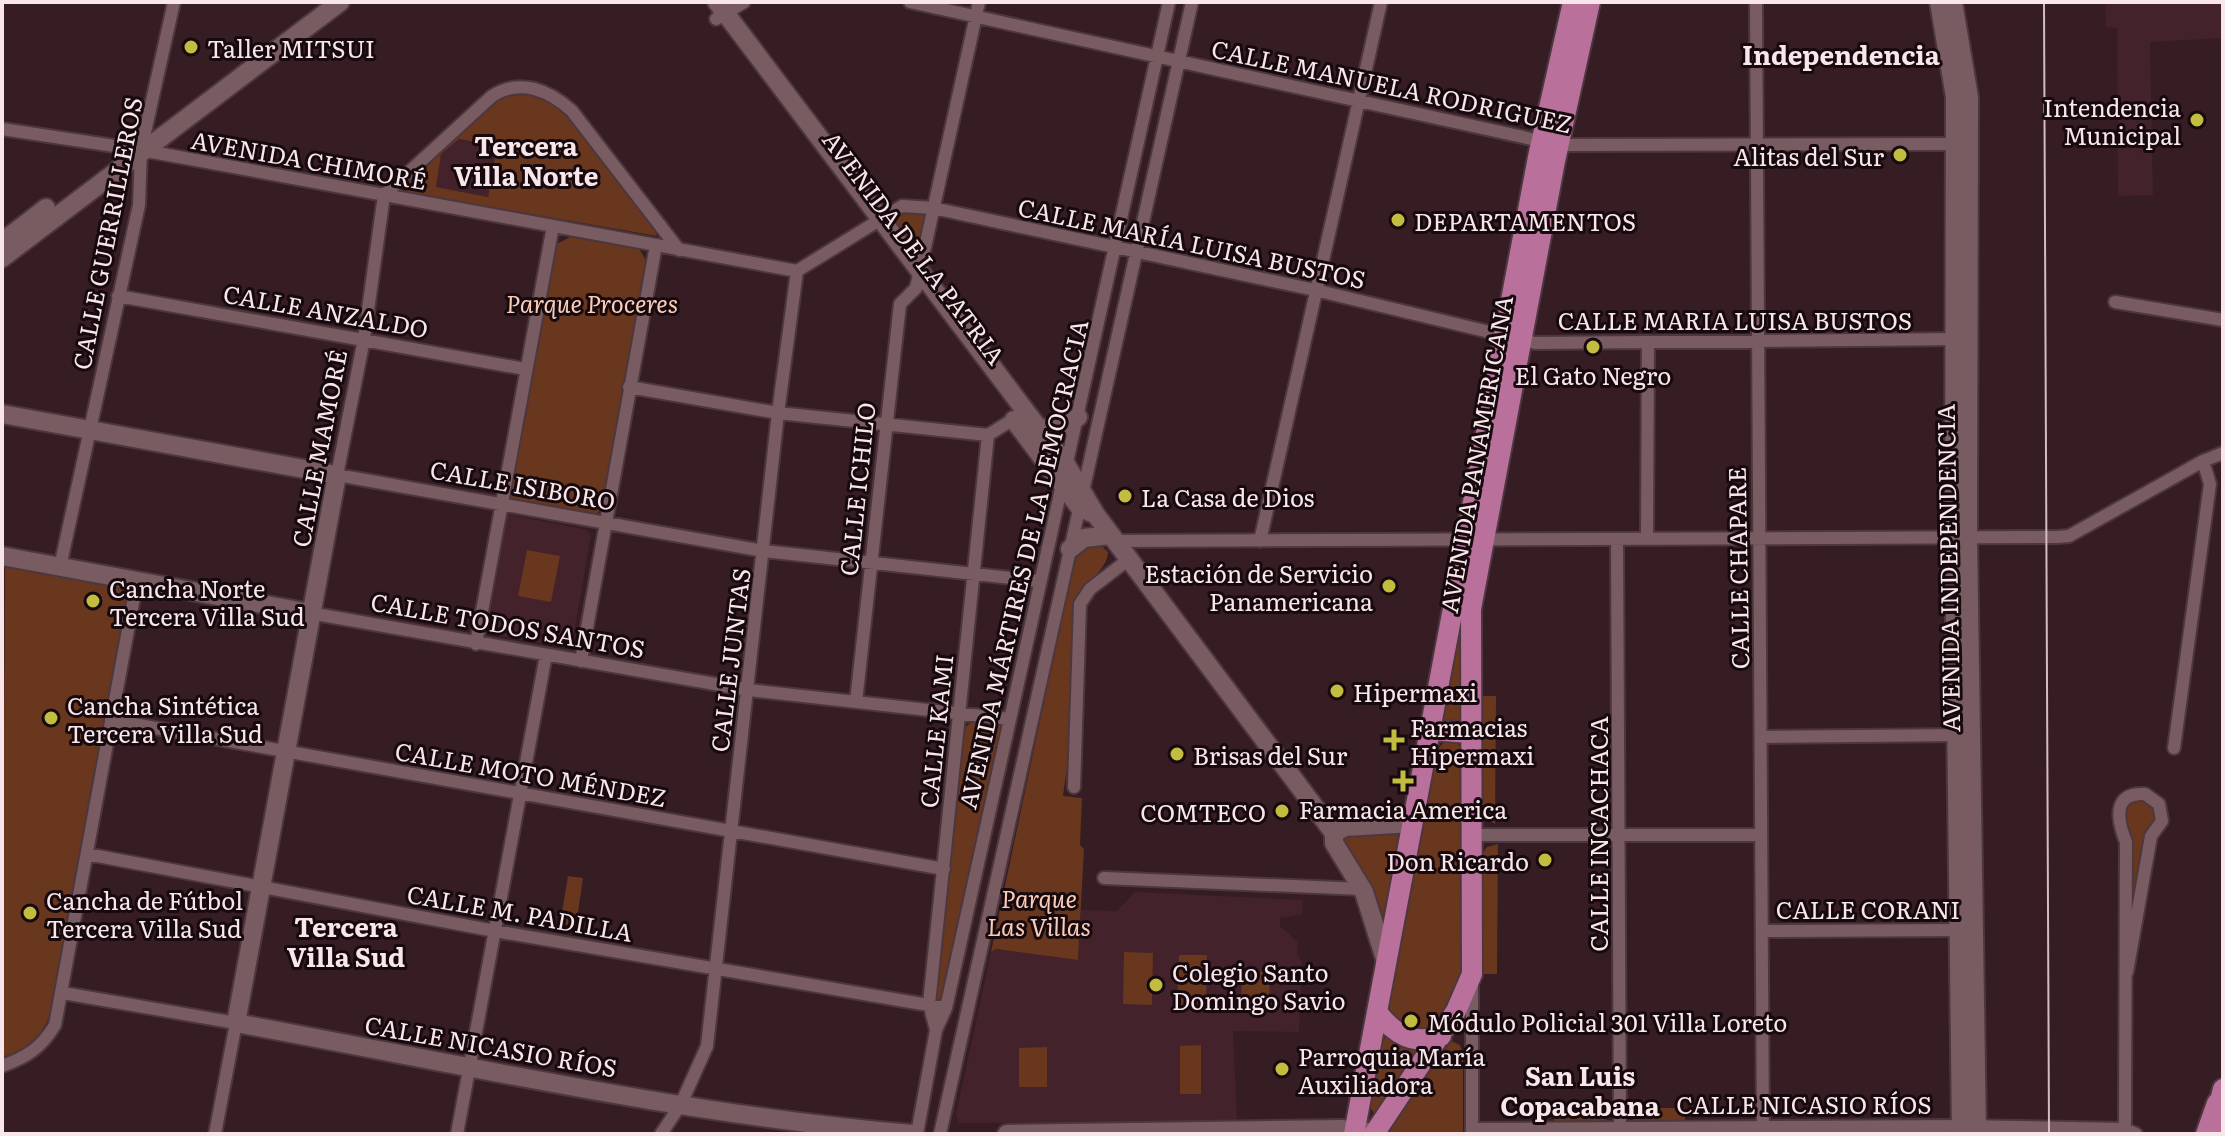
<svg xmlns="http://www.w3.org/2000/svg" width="2225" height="1136" font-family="Literata,serif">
<rect width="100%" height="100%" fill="#361c23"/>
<path fill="#43222b" d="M2105,2H2223V38L2150,42L2153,195L2118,196L2117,28L2106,27Z
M459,139L497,146L488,197L436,187L441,154Z
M507,514L587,530L591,536L572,644L567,648L491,634L486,628Z
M1135,892L1303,900L1302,914L1280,918V926L1298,942L1297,955L1302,961L1299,1032L1233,1031L1237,1122L958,1123L956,1114L991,952L996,949L1078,960L1081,910L1117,911Z"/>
<path fill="#69361e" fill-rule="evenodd" d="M508,95C523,94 538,95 551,102C571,114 652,216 657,236L405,192L403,183L494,102ZM459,139L497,146L488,197L436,187L441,154Z
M914,211L926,214L915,257L889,223L901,214Z
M570,237L639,249L646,260L601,510L594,516L512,500L509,496L555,245Z
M1099,543L1108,552C1107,573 1080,583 1074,604L1071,739L1063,796L1082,798L1080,845L1084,849L1078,960L996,949L991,952L1076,551L1078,547Z
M1470,548L1463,724L1439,722Z
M527,550L560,556L551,602L518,596Z
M5,565L126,586L129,596L53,1007C44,1034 29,1050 2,1057Z
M1477,696H1496L1495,824L1481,814Z
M974,720L1002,726L942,1000L936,1001L963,729Z
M1445,741L1456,742L1463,749L1462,970L1455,998L1438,1025L1413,1032L1392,1018L1388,1002L1436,751Z
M2143,798L2154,805L2157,818L2146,834L2141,851L2131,914H2127L2132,849L2123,818L2126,805Z
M1399,832L1401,835L1383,916L1343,849L1342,837Z
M1498,844L1497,974H1478L1481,856L1487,847Z
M568,876L583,878L576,926L560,924Z
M1124,952L1153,953L1152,1005L1123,1004Z
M1179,955H1207L1206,1007H1177Z
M1242,971L1270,972L1269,1012L1241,1011Z
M1389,1037L1419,1049L1374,1113L1369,1106L1382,1039Z
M1451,1041L1460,1045L1463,1054V1134H1385Z
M1201,1045V1094H1180V1046Z
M1047,1047V1087H1019V1048Z
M1624,1108H1685V1123C1665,1123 1633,1131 1624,1108Z
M1554,1109H1613C1607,1132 1574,1124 1554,1124Z"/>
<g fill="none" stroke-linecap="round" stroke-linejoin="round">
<defs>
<path id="street" d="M910,2L1559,145L1959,144
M1756,2L1763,1134
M716,19L744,2
M2,129L141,150L797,271
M384,195L364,339L337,475L764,551L1038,581
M384,195L492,96C520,78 549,90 572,111L679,250
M118,296L525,369
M2115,302L2223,320
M629,387L778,413L988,435L1020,415
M1647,538L1648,343
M1617,539L1620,1129
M1115,541L2058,537L2069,536L2203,461L2223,453
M1260,541L1381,2
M60,567L139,205L141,150L174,2
M310,613L749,690L1009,719
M476,644L553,226
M581,661L656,245
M856,702L900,304L916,288L979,2
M111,720L944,869
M1761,737L1962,735
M2174,748L2210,484L2203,461
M1074,787L1080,604L1090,589L1129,559
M1472,835H1761
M87,854L495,931L946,1008
M1104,878L1362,889
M1762,931L1964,930
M1472,985V1134
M63,993L236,1023L215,1134
M936,1030L929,1004L988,435
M2,1066C27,1057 41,1048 55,1025L137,581
M1472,1129L1961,1126L2125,1129L2136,1134
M2125,1129L2126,842C2117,820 2112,792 2145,794L2159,804L2162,821L2151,836L2127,972
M457,1134L546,655
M661,1134L681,1104L707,1046L778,413L797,271L902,206L933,208L1315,290L1535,343L1960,339
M917,1134L936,1030L946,1008L1169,2
M940,1134L1192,2"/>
<path id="secondary" d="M717,2L1067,466L1096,515L1334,833V843L1364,892L1386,962
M1939,2L1955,97L1954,537L1961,1134
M1953,2L1969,97L1968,537L1977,1134
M2,242L46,208
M2,258L340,2
M2,414L337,475L236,1023C460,1064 685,1115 912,1134
M1014,420L1080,508L1092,513
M1036,429L1063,427L1078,417
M1070,549L1084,538L1111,535
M2,556L310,613
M1334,833L1345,827L1413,823
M1007,1134L1341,1129L1368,1132"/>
<path id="primary" d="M1430,730L1471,733
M1378,1013C1395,1035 1413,1045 1441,1036
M2223,1089L2218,1109L2223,1125
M1354,1134L1538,157L1573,2
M1374,1134L1456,1011L1472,974L1471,609L1555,161L1590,2
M2206,1134L2217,1103"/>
</defs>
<use href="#street" stroke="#4d373e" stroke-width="16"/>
<use href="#secondary" stroke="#4d373e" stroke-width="22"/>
<use href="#primary" stroke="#4d373e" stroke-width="24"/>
<use href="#street" stroke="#795b62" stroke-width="12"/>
<use href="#secondary" stroke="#795b62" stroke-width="18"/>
<use href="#primary" stroke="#b9709b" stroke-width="20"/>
<path stroke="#d2bec2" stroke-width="2" d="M2044,2L2049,1134"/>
</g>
<g fill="#c3bd3f" stroke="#160a0e" stroke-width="3">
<circle cx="191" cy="47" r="8"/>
<circle cx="2197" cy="120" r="8"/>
<circle cx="1900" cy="155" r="8"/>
<circle cx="1398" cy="220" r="8"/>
<circle cx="1593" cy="347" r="8"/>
<circle cx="1125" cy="496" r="8"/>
<circle cx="1389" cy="586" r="8"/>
<circle cx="93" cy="601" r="8"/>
<circle cx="1337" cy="691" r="8"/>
<circle cx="51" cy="718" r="8"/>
<path d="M1390 728h8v8h8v8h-8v8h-8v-8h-8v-8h8z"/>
<circle cx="1177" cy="754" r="8"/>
<path d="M1399 769h8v8h8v8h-8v8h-8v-8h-8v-8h8z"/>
<circle cx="1282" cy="811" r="8"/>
<circle cx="1545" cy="860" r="8"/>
<circle cx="30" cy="913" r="8"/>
<circle cx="1156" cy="985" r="8"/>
<circle cx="1411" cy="1021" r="8"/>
<circle cx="1282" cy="1069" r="8"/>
</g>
<g text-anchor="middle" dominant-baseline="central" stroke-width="6" stroke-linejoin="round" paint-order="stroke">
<g font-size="24" fill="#f9e6ea" stroke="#160a0e" text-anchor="start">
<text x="207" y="47">Taller MITSUI</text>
<text x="2181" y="106" text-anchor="end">Intendencia<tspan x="2181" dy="28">Municipal</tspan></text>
<text x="1884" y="155" text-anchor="end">Alitas del Sur</text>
<text x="1414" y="220">DEPARTAMENTOS</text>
<text x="1593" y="374" text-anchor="middle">El Gato Negro</text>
<text x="1141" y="496">La Casa de Dios</text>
<text x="1373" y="572" text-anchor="end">Estación de Servicio<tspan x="1373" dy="28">Panamericana</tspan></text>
<text x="109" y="587">Cancha Norte<tspan x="109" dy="28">Tercera Villa Sud</tspan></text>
<text x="1353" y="691">Hipermaxi</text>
<text x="67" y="704">Cancha Sintética<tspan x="67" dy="28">Tercera Villa Sud</tspan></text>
<text x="1410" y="726">Farmacias<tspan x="1410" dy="28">Hipermaxi</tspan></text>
<text x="1193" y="754">Brisas del Sur</text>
<text x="1403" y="808" text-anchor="middle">Farmacia America</text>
<text x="1266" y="811" text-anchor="end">COMTECO</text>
<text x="1529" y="860" text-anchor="end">Don Ricardo</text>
<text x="46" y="899">Cancha de Fútbol<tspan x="46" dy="28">Tercera Villa Sud</tspan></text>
<text x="1172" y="971">Colegio Santo<tspan x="1172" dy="28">Domingo Savio</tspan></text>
<text x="1427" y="1021">Módulo Policial 301 Villa Loreto</text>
<text x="1298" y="1055">Parroquia María<tspan x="1298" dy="28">Auxiliadora</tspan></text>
</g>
<g font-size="24" fill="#f9e6ea" stroke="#160a0e">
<text transform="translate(1392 85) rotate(12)">CALLE MANUELA RODRIGUEZ</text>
<text transform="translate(309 159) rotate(10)">AVENIDA CHIMORÉ</text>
<text transform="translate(106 233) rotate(-79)">CALLE GUERRILLEROS</text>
<text transform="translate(1192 242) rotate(12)">CALLE MARÍA LUISA BUSTOS</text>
<text transform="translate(915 247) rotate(53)">AVENIDA DE LA PATRIA</text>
<text transform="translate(326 310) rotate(10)">CALLE ANZALDO</text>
<text x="1735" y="319">CALLE MARIA LUISA BUSTOS</text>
<text transform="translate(318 448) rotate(-79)">CALLE MAMORÉ</text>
<text transform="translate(1475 454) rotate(-80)">AVENIDA PANAMERICANA</text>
<text transform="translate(523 484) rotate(10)">CALLE ISIBORO</text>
<text transform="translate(856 489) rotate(-84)">CALLE ICHILO</text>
<text transform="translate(1022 564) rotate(-77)">AVENIDA MÁRTIRES DE LA DEMOCRACIA</text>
<text transform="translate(1737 568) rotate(-91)">CALLE CHAPARE</text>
<text transform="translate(1947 568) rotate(-91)">AVENIDA INDEPENDENCIA</text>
<text transform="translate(508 624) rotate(10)">CALLE TODOS SANTOS</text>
<text transform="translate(729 660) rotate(-83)">CALLE JUNTAS</text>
<text transform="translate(935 731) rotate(-84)">CALLE KAMI</text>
<text transform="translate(531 773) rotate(10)">CALLE MOTO MÉNDEZ</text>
<text transform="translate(1597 834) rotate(-90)">CALLE INCACHACA</text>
<text x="1868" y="908">CALLE CORANI</text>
<text transform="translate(520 912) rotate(10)">CALLE M. PADILLA</text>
<text transform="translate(491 1045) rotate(10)">CALLE NICASIO RÍOS</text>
<text x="1804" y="1103">CALLE NICASIO RÍOS</text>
</g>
<g font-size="24" font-style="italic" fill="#fbccb8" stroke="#160a0e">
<text x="592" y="302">Parque Proceres</text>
<text x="1039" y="897">Parque<tspan x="1039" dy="28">Las Villas</tspan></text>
</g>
<g font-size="26" font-weight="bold" fill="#f9e6ea" stroke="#160a0e">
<text x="1841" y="53">Independencia</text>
<text x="526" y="144">Tercera<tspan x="526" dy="30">Villa Norte</tspan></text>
<text x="346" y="925">Tercera<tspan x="346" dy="30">Villa Sud</tspan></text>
<text x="1580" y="1074">San Luis<tspan x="1580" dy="30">Copacabana</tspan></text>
</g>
</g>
<rect width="2225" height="1136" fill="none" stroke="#f9e6ea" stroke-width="8"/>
</svg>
